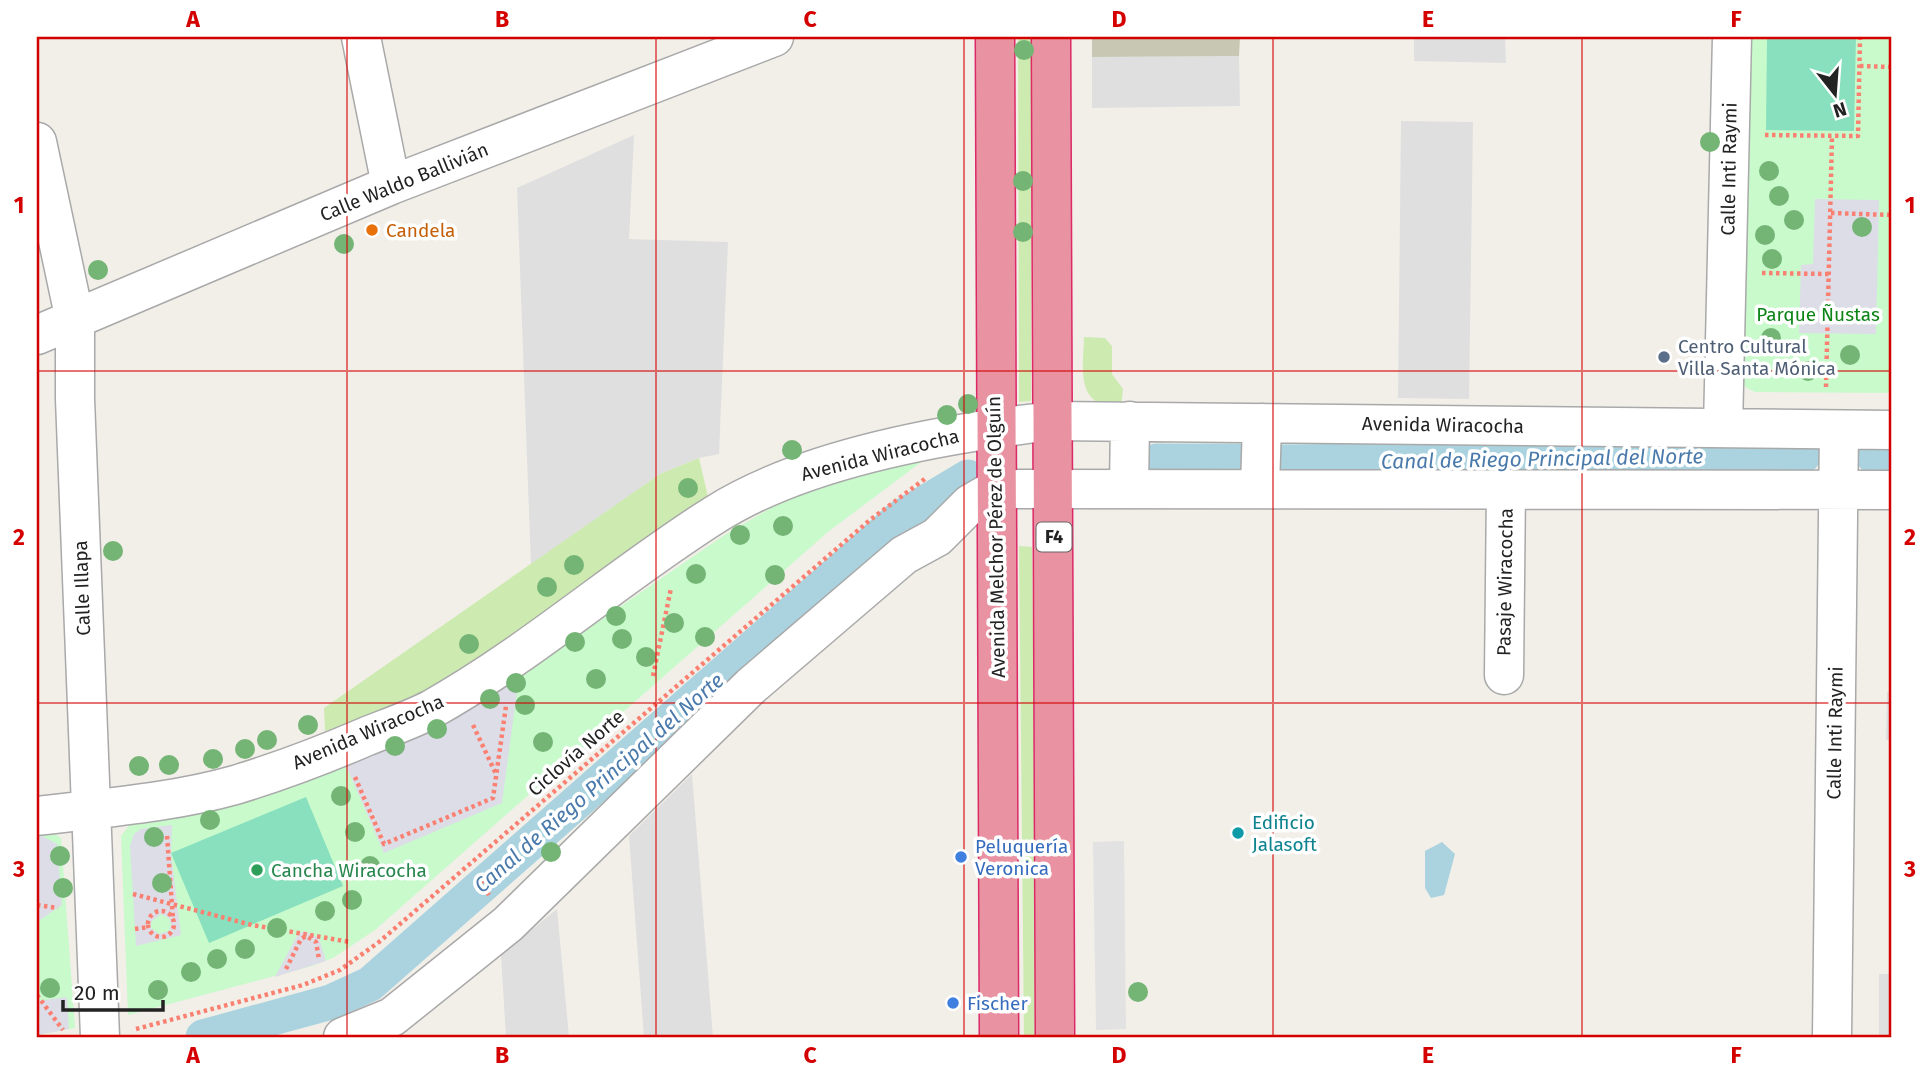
<svg xmlns="http://www.w3.org/2000/svg" width="1929" height="1074" font-family="'Fira Sans',sans-serif">
<rect width="100%" height="100%" fill="#f2efe9"/>
<path fill="#e0dfdf" d="M1414,37H1505L1506,63L1414,61Z
M1239,56L1240,106L1092,108V57Z
M1401,121L1473,122L1469,399L1398,398Z
M634,135L629,239L728,242L719,454L699,458L660,474L531,566L517,188Z
M1887,692H1892V740H1886Z
M692,774L713,1037H644L629,836Z
M557,909L569,1037H506L501,955Z
M1879,974H1892V1037H1879Z"/>
<path fill="#c7c7b4" d="M1092,37H1240L1239,56L1092,57Z"/>
<path fill="#cdebb0" d="M1018,37H1031V401L1019,402Z
M1084,337L1105,338L1112,346V374L1123,389L1121,408C1075,407 1083,371 1084,337Z
M699,458L708,497C590,587 469,687 325,731L324,708L660,474Z
M1019,546L1032,547L1038,1037H1024Z"/>
<path fill="#c8facc" d="M1749,37H1892V393L1755,392L1745,387L1742,377Z
M924,460L829,531L375,930L333,958L312,966L128,1015L121,836L133,820L519,676L723,536L781,502L831,484Z
M43,827L61,838L75,1028L37,1035V828Z"/>
<path fill="#88e0be" d="M1767,37H1856L1854,131L1766,130Z
M306,797L343,886L209,943L171,853Z"/>
<path fill="#e2e2e2" d="M1124,841L1126,1029L1096,1030L1093,842Z"/>
<path fill="#dddde8" fill-rule="evenodd" d="M1815,199L1879,200L1876,334L1799,333L1801,265L1813,264Z
M519,676L502,803L384,853L344,761Z
M172,825L171,853L181,935L136,946L130,846L134,834L141,829ZM161,914L169,918L171,925L169,931L159,934L151,928V922Z
M42,836L57,844L62,905L37,922V837Z
M304,931L319,938L326,961L275,977L298,934Z
M67,997L69,1029L37,1035L40,1018L37,1001Z"/>
<path fill="#aad3df" d="M1442,842L1455,854L1444,895L1431,898L1425,888V851Z"/>
<g fill="none" stroke-linecap="round" stroke-linejoin="round">
<path stroke="#aad3df" stroke-width="35" d="M1874,457H1892
M1157,461H1240
M1282,462L1803,456
M203,1037L331,1002L370,984L901,517L968,477"/>
<defs>
<path id="minor" d="M361,37L391,185
M37,142L75,320V399L100,1037
M37,335L391,185L774,37
M1723,428L1732,37
M1129,487L1130,421
M1260,488L1262,423
M1504,675L1506,488
M37,816C102,808 171,803 235,785C278,772 323,755 365,737C387,728 411,720 432,709C533,652 619,575 716,514C805,458 949,433 1052,421L1892,430
M343,1037L392,1017L508,924L751,686L904,555L937,537L970,504L996,489L1892,490
M1832,1037L1839,430"/>
<path id="highway" d="M995,37L999,1037
M1051,37L1055,1037"/>
</defs>
<use href="#minor" stroke="#a9a9a9" stroke-width="41"/>
<use href="#highway" stroke="#dc2a67" stroke-width="41"/>
<path stroke="#fa8072" stroke-width="4.5" stroke-dasharray="3.5 3.5" stroke-linecap="butt" d="M1860,66L1892,67
M1765,135L1858,136L1860,37
M1831,213L1892,215
M1762,273L1829,274
M1826,387L1832,136
M653,676L671,588
M473,725L496,774
M355,777L384,844L493,798L506,706
M167,836L173,919
M477,875L489,895
M133,894L252,925L350,942
M37,905L58,908
M148 924a13 13 0 1 1 26 0a13 13 0 1 1-26 0Z
M135,929L148,927
M286,969L301,939L306,936L316,942L319,959
M37,995L63,1030
M136,1029L303,985L340,970L379,942L870,520L926,478"/>
<use href="#minor" stroke="#fff" stroke-width="38"/>
<use href="#highway" stroke="#e892a2" stroke-width="38"/>
</g>
<g fill="#74b475">
<circle cx="1024" cy="50" r="10"/>
<circle cx="1710" cy="142" r="10"/>
<circle cx="1769" cy="171" r="10"/>
<circle cx="1023" cy="181" r="10"/>
<circle cx="1779" cy="196" r="10"/>
<circle cx="1794" cy="220" r="10"/>
<circle cx="1862" cy="227" r="10"/>
<circle cx="1023" cy="232" r="10"/>
<circle cx="1765" cy="235" r="10"/>
<circle cx="344" cy="244" r="10"/>
<circle cx="1772" cy="259" r="10"/>
<circle cx="98" cy="270" r="10"/>
<circle cx="1771" cy="338" r="10"/>
<circle cx="1850" cy="355" r="10"/>
<circle cx="1808" cy="371" r="10"/>
<circle cx="968" cy="404" r="10"/>
<circle cx="947" cy="415" r="10"/>
<circle cx="792" cy="450" r="10"/>
<circle cx="688" cy="488" r="10"/>
<circle cx="783" cy="526" r="10"/>
<circle cx="740" cy="535" r="10"/>
<circle cx="113" cy="551" r="10"/>
<circle cx="574" cy="565" r="10"/>
<circle cx="696" cy="574" r="10"/>
<circle cx="775" cy="575" r="10"/>
<circle cx="547" cy="587" r="10"/>
<circle cx="616" cy="616" r="10"/>
<circle cx="674" cy="623" r="10"/>
<circle cx="705" cy="637" r="10"/>
<circle cx="622" cy="639" r="10"/>
<circle cx="575" cy="642" r="10"/>
<circle cx="469" cy="644" r="10"/>
<circle cx="646" cy="657" r="10"/>
<circle cx="596" cy="679" r="10"/>
<circle cx="516" cy="683" r="10"/>
<circle cx="490" cy="699" r="10"/>
<circle cx="525" cy="705" r="10"/>
<circle cx="308" cy="725" r="10"/>
<circle cx="437" cy="729" r="10"/>
<circle cx="267" cy="740" r="10"/>
<circle cx="543" cy="742" r="10"/>
<circle cx="395" cy="746" r="10"/>
<circle cx="245" cy="749" r="10"/>
<circle cx="213" cy="759" r="10"/>
<circle cx="169" cy="765" r="10"/>
<circle cx="139" cy="766" r="10"/>
<circle cx="341" cy="796" r="10"/>
<circle cx="210" cy="820" r="10"/>
<circle cx="355" cy="832" r="10"/>
<circle cx="154" cy="837" r="10"/>
<circle cx="551" cy="852" r="10"/>
<circle cx="60" cy="856" r="10"/>
<circle cx="370" cy="866" r="10"/>
<circle cx="162" cy="883" r="10"/>
<circle cx="63" cy="888" r="10"/>
<circle cx="352" cy="900" r="10"/>
<circle cx="325" cy="911" r="10"/>
<circle cx="277" cy="928" r="10"/>
<circle cx="245" cy="949" r="10"/>
<circle cx="217" cy="959" r="10"/>
<circle cx="191" cy="972" r="10"/>
<circle cx="50" cy="988" r="10"/>
<circle cx="158" cy="990" r="10"/>
<circle cx="1138" cy="992" r="10"/>
</g>
<path fill="none" stroke="#d40000" stroke-width="2" stroke-opacity="0.55" d="M347,37V1037M656,37V1037M964,37V1037M1273,37V1037M1582,37V1037M37,371H1892M37,703H1892"/>
<circle fill="#e8710a" stroke="#fff" stroke-width="2.5" cx="372" cy="230" r="7"/>
<circle fill="#5c6f8a" stroke="#fff" stroke-width="2.5" cx="1664" cy="357" r="7"/>
<circle fill="#0f9aa8" stroke="#fff" stroke-width="2.5" cx="1238" cy="833" r="7"/>
<g fill="#3f7fe0" stroke="#fff" stroke-width="2.5">
<circle cx="961" cy="857" r="7"/>
<circle cx="953" cy="1003" r="7"/>
</g>
<circle fill="#2e9e5b" stroke="#fff" stroke-width="2.5" cx="257" cy="870" r="7"/>
<g text-anchor="middle" dominant-baseline="central" stroke-width="7" stroke-linejoin="round" paint-order="stroke">
<rect fill="#fff" stroke="#646464" stroke-width="2" x="1036.5" y="522.5" width="35" height="29" rx="5"/>
<g font-size="18" font-weight="bold" fill="#222">
<text x="1054" y="537">F4</text>
</g>
<g font-size="19" fill="#222" stroke="#fff">
<text transform="translate(1729 169) rotate(-89)">Calle Inti Raymi</text>
<text transform="translate(404 182) rotate(-22)">Calle Waldo Ballivián</text>
<text transform="translate(1443 425) rotate(1)">Avenida Wiracocha</text>
<text transform="translate(880 455) rotate(-14)">Avenida Wiracocha</text>
<text transform="translate(996 537) rotate(-91)">Avenida Melchor Pérez de Olguín</text>
<text transform="translate(1505 582) rotate(-89)">Pasaje Wiracocha</text>
<text transform="translate(82 588) rotate(-92)">Calle Illapa</text>
<text transform="translate(368 732) rotate(-23)">Avenida Wiracocha</text>
<text transform="translate(1835 733) rotate(-89)">Calle Inti Raymi</text>
<text transform="translate(576 753) rotate(-41)">Ciclovía Norte</text>
</g>
<g font-size="19" fill="#c56008" stroke="#fff" text-anchor="start">
<text x="386" y="230">Candela</text>
</g>
<g font-size="19" fill="#0c8416" stroke="#fff">
<text x="1818" y="314">Parque Ñustas</text>
</g>
<g font-size="19" fill="#4e5e75" stroke="#fff" text-anchor="start">
<text x="1678" y="346">Centro Cultural<tspan x="1678" dy="22">Villa Santa Mónica</tspan></text>
</g>
<g font-size="19" fill="#0d838f" stroke="#fff" text-anchor="start">
<text x="1252" y="822">Edificio<tspan x="1252" dy="22">Jalasoft</tspan></text>
</g>
<g font-size="19" fill="#366cbe" stroke="#fff" text-anchor="start">
<text x="975" y="846">Peluquería<tspan x="975" dy="22">Veronica</tspan></text>
<text x="967" y="1003">Fischer</text>
</g>
<g font-size="19" fill="#27864d" stroke="#fff" text-anchor="start">
<text x="271" y="870">Cancha Wiracocha</text>
</g>
<g font-size="21" font-style="italic" fill="#4a7aab" stroke="#fff">
<text transform="translate(1542 459) rotate(-1)">Canal de Riego Principal del Norte</text>
<text transform="translate(599 783) rotate(-41)">Canal de Riego Principal del Norte</text>
</g>
</g>
<rect width="1929" height="1074" fill="none" stroke="#ffffff" stroke-width="77"/>
<g transform="translate(1835 94) rotate(163)" stroke="#ffffff" stroke-width="5" paint-order="stroke">
<path d="M0-5L12 26L0 18L-12 26Z" fill="#222222"/>
<text y="-10" font-size="19" font-weight="bold" text-anchor="middle" fill="#222222">N</text>
</g>
<path d="M63 1000v10h100v-10" fill="none" stroke="#222222" stroke-width="3.5"/>
<text x="74" y="1000" font-size="21" fill="#222222" stroke="#ffffff" stroke-width="5" paint-order="stroke">20 m</text>
<rect x="38" y="38" width="1852" height="998" fill="none" stroke="#d40000" stroke-width="2.5"/>
<g font-size="23" text-anchor="middle" font-weight="bold" fill="#d40000">
<text x="193" y="27">A</text>
<text x="502" y="27">B</text>
<text x="810" y="27">C</text>
<text x="1119" y="27">D</text>
<text x="1428" y="27">E</text>
<text x="1736" y="27">F</text>
<text x="19" y="213">1</text>
<text x="1910" y="213">1</text>
<text x="19" y="545">2</text>
<text x="1910" y="545">2</text>
<text x="19" y="877">3</text>
<text x="1910" y="877">3</text>
<text x="193" y="1063">A</text>
<text x="502" y="1063">B</text>
<text x="810" y="1063">C</text>
<text x="1119" y="1063">D</text>
<text x="1428" y="1063">E</text>
<text x="1736" y="1063">F</text>
</g>
</svg>
